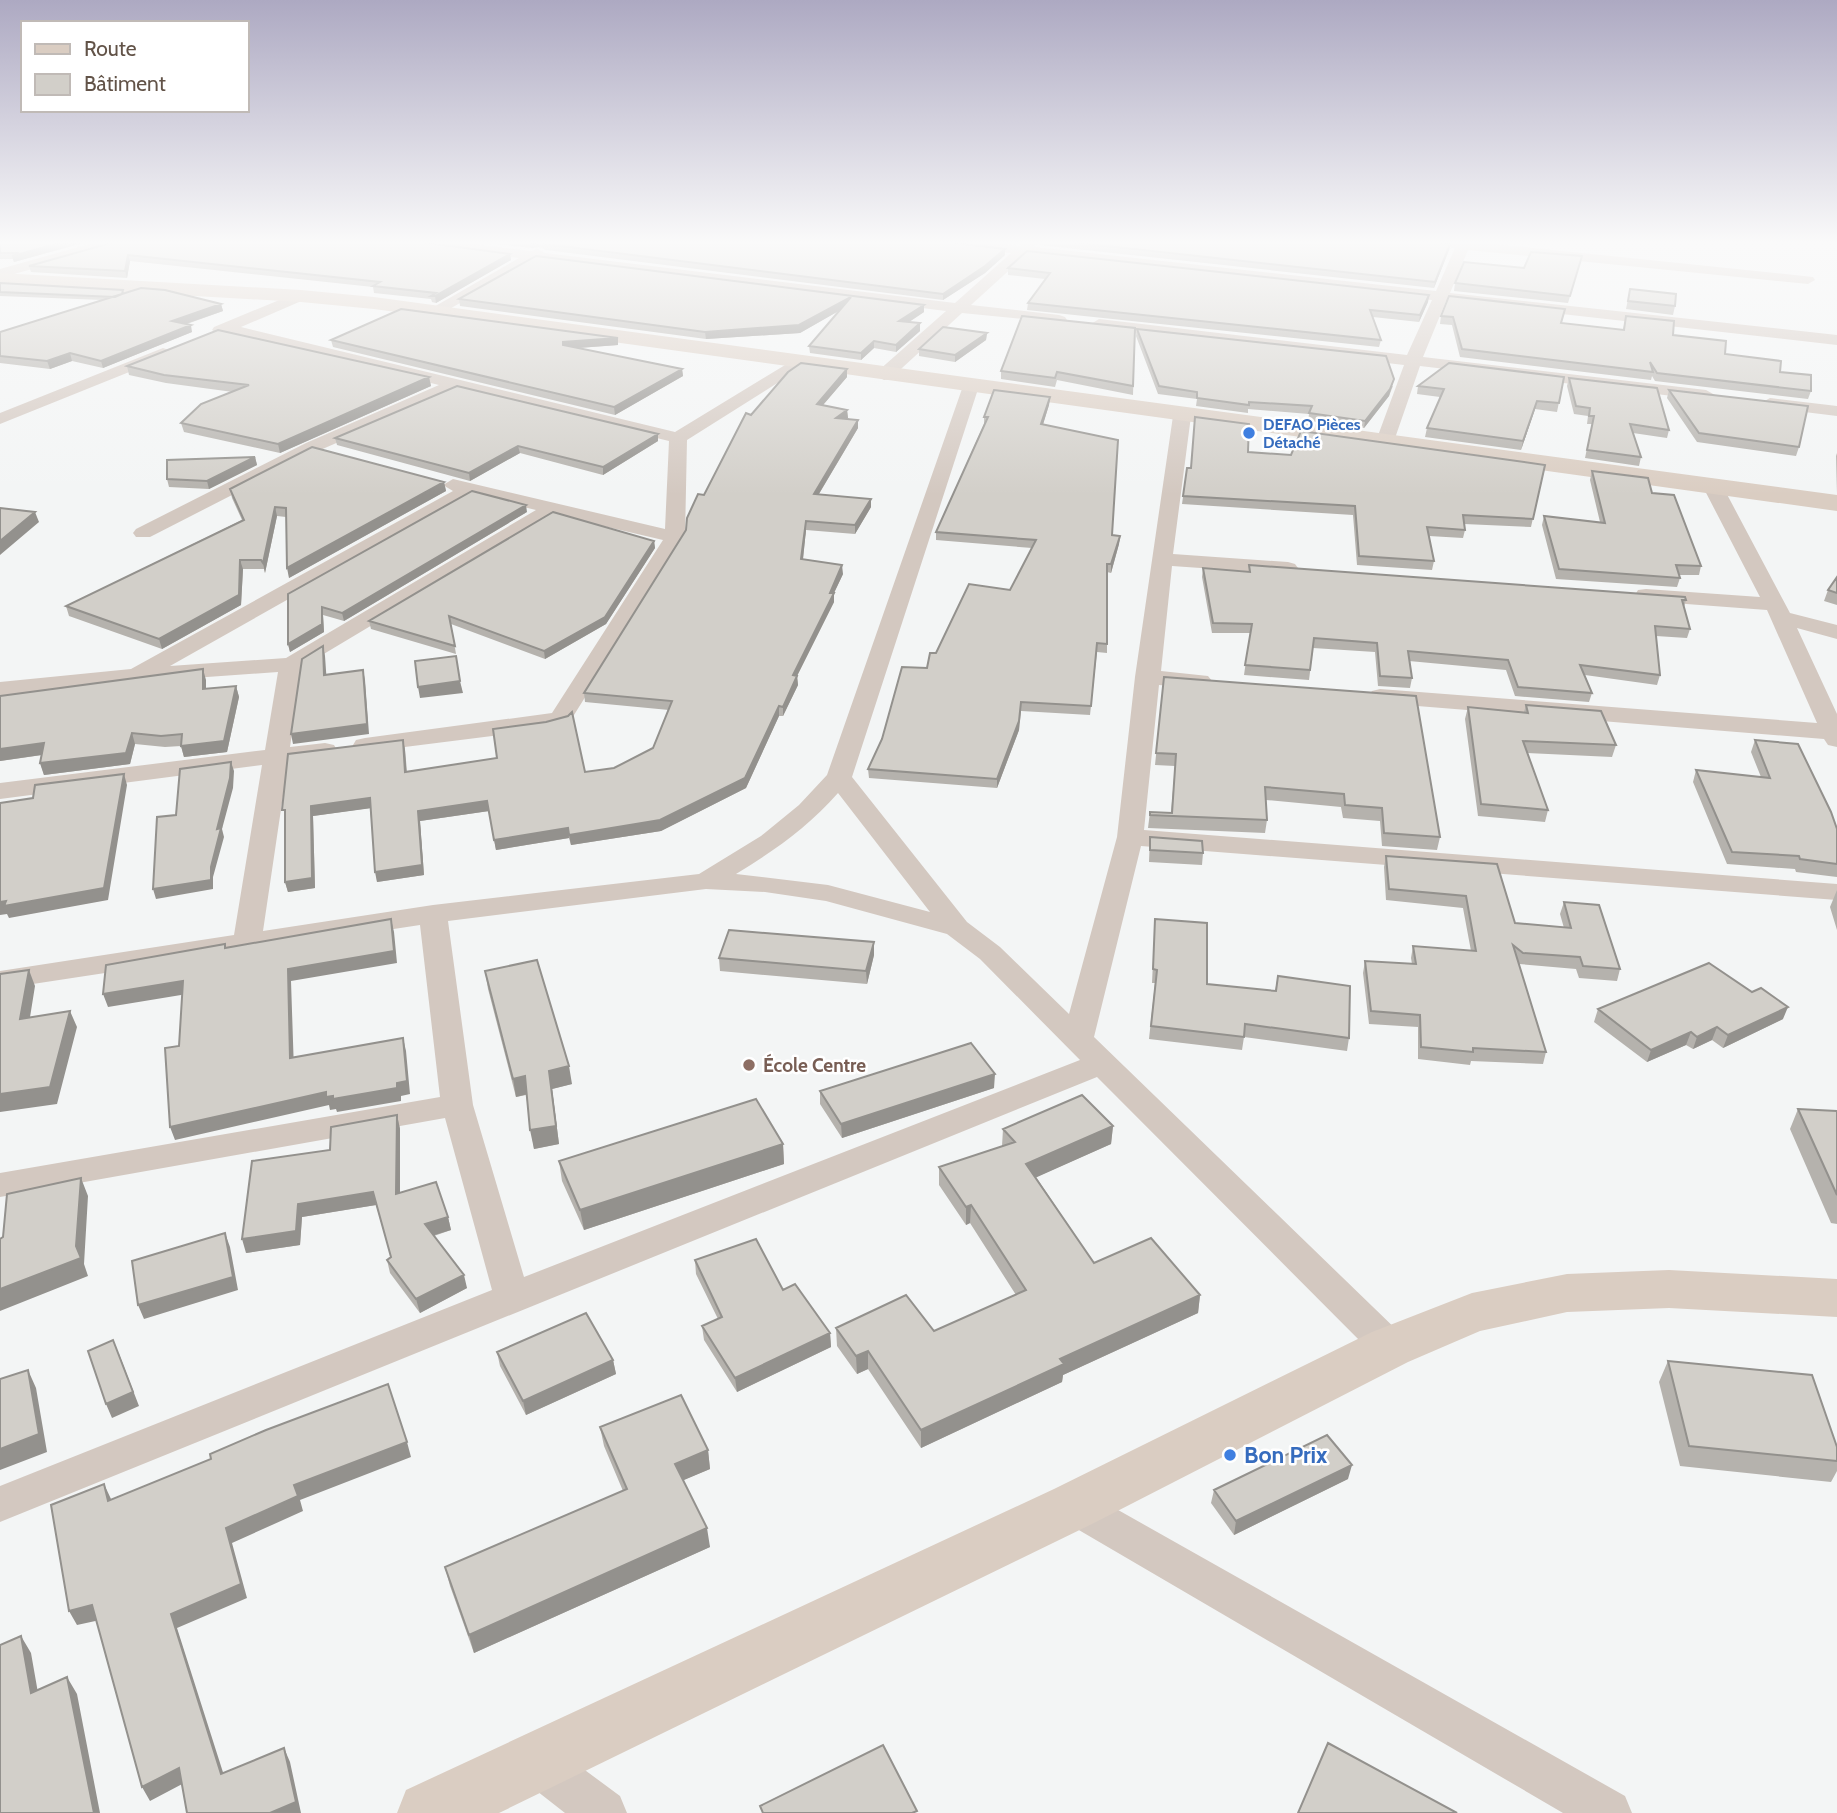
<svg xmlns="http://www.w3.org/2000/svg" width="1837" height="1813" font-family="Cabin,sans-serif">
<rect width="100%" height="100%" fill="#f3f5f5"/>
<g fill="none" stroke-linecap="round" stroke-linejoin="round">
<path fill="#d3c8c0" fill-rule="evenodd" d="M100,241H123L121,244L0,278V269Z
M408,241H450L531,251L538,249L545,253L955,303L1011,253L940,245L933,241H979L1020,246L1025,241H1037L1035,247L1436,291L1455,248L1429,245L1422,241H1466L1813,277L1815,280L1808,284L1468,250L1450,293L1837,335V345L1446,301L1423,357L1706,390L1715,395L1706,400L1420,366L1394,441L1385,446L1376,441L1404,365L1099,329L1091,324L1099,319L1407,355L1432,300L1026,255L971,305L1059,315L1065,317L1067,320L1065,323L962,313L890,379L884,380L876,375L878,371L946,311L536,260L437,316L432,314L429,311L432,308L519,258L415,245Z
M301,291L309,296L306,299L241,327L675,432L795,359L801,358L809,363L687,440L685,537L569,723L547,729L365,752L356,750L353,745L356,740L365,738L552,713L663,540L556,515L302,667L290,747L325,743L334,745L337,750L334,755L288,762L263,931L433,905L699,874L761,836L799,805L827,775L963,386L971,381L979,386L852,777L967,922L1000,947L1069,1014L1117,837L1135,677L1173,416L1182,411L1191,416L1173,554L1288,562L1295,564L1298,568L1295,572L1288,574L1172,566L1161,671L1208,676L1212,681L1208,686L1200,688L1159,685L1144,830L1837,884V900L1141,846L1094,1037L1403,1336L1409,1347L1403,1358L1390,1362L1377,1358L1097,1077L0,1522V1486L492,1290L445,1118L0,1197V1173L440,1097L420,925L0,989V971L234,935L262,765L0,799V783L265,750L278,672L137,682L0,696V682L131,669L453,491L443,485L453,479L665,529L669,441L458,390L318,451L150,537H136L133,533L136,529L306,443L439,385L226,333L220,335L212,330L214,327ZM473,495L536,510L286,658L170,666ZM838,793L930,912L828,885L736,874C774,851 808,827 838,793ZM706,889L765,892L826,901L947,934L980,959L1080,1060L524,1277L473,1105L448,921Z
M163,348L169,350L171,353L169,356L0,424V413Z
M1770,398L1837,406V416L1764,407L1761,403Z
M1712,479L1722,485L1790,613L1837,625V639L1797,628L1837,714V747L1828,745L1824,739L1380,703L1372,701L1368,696L1372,691L1380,689L1817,723L1767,610L1646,601L1638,600L1635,595L1638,590L1646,589L1760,597L1702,485Z
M1074,1488L1088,1493L1625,1796L1632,1813H1563L1060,1519L1054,1506L1060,1493Z
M535,1738L551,1745L620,1796L627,1813H565L519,1777L512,1761L519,1745Z"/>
<path fill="#dacdc2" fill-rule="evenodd" d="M0,273L301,290L374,297L1837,495V511L374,309L301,302L0,285Z
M1669,1270L1837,1279V1317L1669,1308L1567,1312L1480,1331L1408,1362L1094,1523L499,1813H397L406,1790L1054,1489L1372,1332L1472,1293L1567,1274Z"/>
</g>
<path fill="#b5b2ad" d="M0,241H90L14,262L13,259H0Z
M118,241L510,254L511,260L436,303L432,302L431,299L374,293L373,287L130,261L127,278L31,272L29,266Z
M472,241H939L1005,249V255L985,273L943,300L546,250L539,247L531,248Z
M1002,241H1022L1019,243Z
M1038,241H1429L1450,244L1449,250L1434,288L1039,245Z
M1582,256L1568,303L1454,291L1455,283Z
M1008,268L1429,295L1428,302L1419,322L1373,317L1381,340L1379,347L1027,310L1028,303L1045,279L1008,275Z
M0,283L124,294L221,304L223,311L187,324L192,332L103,368L72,361L50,369L0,363V332L103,300L0,296Z
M1630,289L1675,306L1673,315L1626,309Z
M459,299L924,312L909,322L920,331L896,352L874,348L861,360L810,353L809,346L840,310L800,333L706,339L460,306Z
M1441,316L1562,323L1623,330L1626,316L1673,335L1725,354L1780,372L1811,391L1808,399L1655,381L1652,376L1651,380L1460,357L1452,325L1440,324Z
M1135,328L1133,395L1057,380L1055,387L1001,379V371Z
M1137,329L1393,386L1389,396L1364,428L1308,421L1309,414L1248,409V413L1196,406L1197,399L1158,394L1136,336Z
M987,333L986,340L955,362L919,356V349Z
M618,338V345L579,348L682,369L683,376L615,415L333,347L331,340Z
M127,366L429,377L431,386L280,453L184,432L181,423L233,392L166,383L129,375Z
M847,369V377L823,405L847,410L848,418L858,428L819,494L871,507L855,534L806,530L803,559L843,574L834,593V602L797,676L798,685L783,716H779L746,788L661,831L571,845L569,838L496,850L489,811L420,821L424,875L377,882L370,808L313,816L315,888L288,892L285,882L288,754L403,740L405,750L407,771L585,772L614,768L653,748L669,710L585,702L584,693L686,530L704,495L751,415Z
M1564,377L1557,412L1535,409L1521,450L1425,437L1427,428L1440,397L1417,394L1418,386Z
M1569,378L1669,430L1667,438L1633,433L1641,457L1639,466L1585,458L1592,424H1587L1588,416L1574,414L1567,386Z
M1669,390L1799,447L1796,456L1697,442L1667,398Z
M1050,397L1049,405L1043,424L1112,535L1120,536L1119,544L1111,573L1107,572V653L1097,652L1090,715L1021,711L1019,730L997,788L869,778L868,769L936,653L1010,590L1032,548L936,540V532L984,424V417Z
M658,434V441L603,475L520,453L470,481L337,445L335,438Z
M1248,452L1291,455L1545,465L1531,527L1464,524L1465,530L1463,538L1429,536L1434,561L1432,570L1357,565L1353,515L1182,504L1187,468H1191Z
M1837,453V493L1836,456Z
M255,457L257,465L209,489L169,487L167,479Z
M1592,471L1652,493L1701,566L1699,575H1679L1680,578L1677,587L1556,579L1542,525L1544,516L1600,522L1590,480Z
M444,482L446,491L289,578L286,517L277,516L265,573L264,569H243L241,605L162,649L69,616L66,606L242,520L232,498L230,489Z
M527,512L344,621L323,615L324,632L290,652L288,644V594Z
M654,541L655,548L606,624L545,659L451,624L456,654L371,629L369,621Z
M1249,565L1686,600L1684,607L1690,629L1687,638L1656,636L1660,675L1657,685L1585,675L1592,693L1589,702L1515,696L1506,670L1409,661L1412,678L1410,688L1378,686L1375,652L1313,648L1309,680L1244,675L1250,633H1212L1202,577L1203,568L1249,572Z
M1837,577V605L1824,601L1828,590Z
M1164,677L1440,837L1437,850L1382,846L1380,821L1343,818L1341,807L1266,800L1267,820L1265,833L1148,828L1150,812L1171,813L1175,766L1155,765Z
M206,680V689L236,686L239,697L227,752L184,757L181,746L165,747L135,744L130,764L44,775L40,763L42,755L0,761V696Z
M1526,705L1616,745L1612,757L1527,753L1548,810L1545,822L1478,816L1465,719L1468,707L1524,712Z
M1755,740L1837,829V877L1796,872L1795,869L1727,864L1693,782L1696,770L1761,777L1751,752Z
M1150,837L1203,853L1202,865L1149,862Z
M1386,856L1497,864L1515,923L1564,928L1560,914L1564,902L1620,969L1617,981L1579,978L1576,969L1519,964L1546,1052L1543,1064L1471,1061L1470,1065L1418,1059V1027L1369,1024L1363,973L1365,961L1412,964L1411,958L1413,946L1471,951L1463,908L1386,900L1384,867Z
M1837,890V930L1830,907Z
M1155,919L1207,984L1275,991L1278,976L1349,1038L1347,1051L1244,1037L1242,1050L1149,1039L1155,983H1152Z
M874,942V955L867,984L720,971L719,958Z
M485,971L572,1084L552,1089L559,1144L534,1149L526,1095L516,1097L488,989Z
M1598,1009L1783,1019L1723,1048L1712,1040L1693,1049L1686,1045L1647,1062L1594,1022Z
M994,1088L842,1138L820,1104V1091Z
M1798,1109L1837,1111V1224L1831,1223L1790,1129Z
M397,1115L400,1129V1193L448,1217L451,1230L434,1236L467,1288L420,1313L390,1273L387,1260L391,1257L376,1205L302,1217L300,1245L246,1253L330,1150Z
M1113,1126L1111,1144L1036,1177L1094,1263L1200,1295L1198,1313L1063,1375L1062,1382L921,1448L868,1369L857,1374L837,1346L836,1328L934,1331L1016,1295L970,1223L966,1225L939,1185V1167L1002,1146L1003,1129Z
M783,1144L784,1164L584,1230L562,1181L559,1161Z
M695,1260L830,1333L831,1347L737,1392L704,1340L702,1326L718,1319L696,1274Z
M497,1352L613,1360L616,1374L526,1415L500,1366Z
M1668,1361L1837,1447V1471L1831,1482L1680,1466L1659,1382Z
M600,1427L708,1450L710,1469L683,1480L710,1547L474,1653L450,1586L445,1567L623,1491L604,1446Z
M1348,1479L1234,1535L1211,1503L1214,1490Z"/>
<path fill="#93918d" d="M67,241H90L14,262L12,256Z
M539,241V247L531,248L530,242Z
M1450,244L1449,250L1434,288L1435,282Z
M1005,249V255L985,273L943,300V294Z
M510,254L511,260L436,303L435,296Z
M128,255L130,261L127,278L125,271Z
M1429,295L1428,302L1419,322L1420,315Z
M851,297V304L800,333L706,339L705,332Z
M221,304L223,311L174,328L172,321Z
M924,305V312L900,328L899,321Z
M920,323V331L896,352V345Z
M191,325L192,332L103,368L101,361Z
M987,333L986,340L955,362V355Z
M618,338V345L564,349L563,342Z
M874,341V348L861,360V353Z
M70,353L72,361L50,369L47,361Z
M682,369L683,376L615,415L614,407Z
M847,369V377L817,412V404Z
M429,377L431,386L280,453L278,444Z
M1394,379L1389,396L1364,428L1365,421Z
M1050,397L1049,405L1041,431V424Z
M1537,401L1535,409L1521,450L1523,441Z
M847,410L848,418H836Z
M858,420V428L814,502V494Z
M658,434V441L603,475V467Z
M518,446L520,453L470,481L469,473Z
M255,457L257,465L209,489L207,481Z
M444,482L446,491L289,578L287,568Z
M871,499V507L855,534V525Z
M526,505L527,512L344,621L342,613Z
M275,507L277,516L265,573L263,563Z
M35,512L39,522L0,555V541Z
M806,521V530L802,568L801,559Z
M1120,536L1119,544L1111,573V564Z
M654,541L655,548L606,624L545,659L544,651Z
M240,560L243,569L241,605L162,649L159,639Z
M842,565L843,574L834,593V602L797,676L798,685L783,716V707L793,675Z
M322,607L323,615L324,632L290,652L288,644Z
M323,646L325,656L327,685L324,675Z
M203,669L206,680V700L203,689Z
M363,670L365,680L369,734L293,744L291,734Z
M460,681L463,693L420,698L418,687Z
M236,686L239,697L227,752L184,757L181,746Z
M1021,702L1019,730L997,788V779Z
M779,706V716L746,788L661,831L571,845L569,835Z
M132,733L135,744L130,764L44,775L40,763Z
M403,740L405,750L407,782L405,772Z
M44,743L48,754L0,761V749Z
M231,762L234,771L233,788L222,829L224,837L213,877V889L156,899L153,889L211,867L217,829Z
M124,774L127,785L108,900L9,918L7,914L0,915V902Z
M370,798L372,808L313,816L315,888L288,892L285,882L311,806Z
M487,801L489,811L420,821L424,875L377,882L375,872L418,811Z
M568,828L569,838L496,850L494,840Z
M391,919L394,932L397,963L291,981L294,1071L290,1058L288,969Z
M874,942V955L867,984L866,971Z
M29,970L35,986L27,1036L20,1019Z
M183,981L187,994L108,1007L103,994Z
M1788,1007L1783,1019L1723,1048L1728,1035Z
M70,1011L77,1027L57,1104L0,1112V1094Z
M1717,1027L1712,1040L1693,1049L1697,1037Z
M1691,1032L1686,1045L1647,1062L1651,1050Z
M403,1038L406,1051L410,1094L401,1096V1101L337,1112L336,1109L330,1110L329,1105L175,1140L170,1127Z
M569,1066L572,1084L552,1089L559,1144L534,1149L530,1130L549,1071Z
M995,1074L994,1088L842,1138L841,1124Z
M525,1076L528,1094L516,1097L513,1079Z
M397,1115L400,1129V1208L396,1194Z
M1113,1126L1111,1144L1026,1182V1164Z
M783,1144L784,1164L584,1230L580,1210Z
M81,1178L88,1196L84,1264L88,1276L0,1311V1289L76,1246Z
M373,1192L376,1205L302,1217L300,1245L246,1253L242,1239L298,1204Z
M971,1205L970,1223L966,1225V1207Z
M448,1217L451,1230L428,1237L425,1224Z
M225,1233L230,1247L238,1290L144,1319L138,1305Z
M464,1275L467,1288L420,1313L416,1299Z
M1200,1295L1198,1313L1063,1375L1062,1382L921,1448V1430L1060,1359Z
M830,1333L831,1347L737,1392L735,1378Z
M868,1351V1369L857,1374L856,1356Z
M119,1354L139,1406L112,1418L106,1404Z
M613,1360L616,1374L526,1415L523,1401Z
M28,1370L36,1388L47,1452L0,1470V1449Z
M407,1442L411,1457L300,1500L303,1511L232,1543L247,1598L177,1628L228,1788L221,1774L171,1614L226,1528L294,1485Z
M708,1450L710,1469L677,1483L675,1464Z
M1352,1465L1348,1479L1234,1535L1236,1521Z
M104,1484L111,1499L115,1516L108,1501Z
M707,1528L710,1547L474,1653L469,1635Z
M92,1605L100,1620L77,1625L69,1611Z
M21,1636L31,1653L41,1710L31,1693Z
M67,1677L77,1694L100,1813H94Z
M284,1748L290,1762L301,1813H270Z
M179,1768L186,1782L150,1801L142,1787Z"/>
<path fill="#d2cfc9" stroke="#93918d" stroke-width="2" d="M0,241H67L12,256L19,253H0Z
M118,241H413L510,254L435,296H431L436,293L373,286L380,282L128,255L125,271L29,266Z
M539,241H939L1005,249L985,266L943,294L545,244Z
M1061,241H1429L1450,244L1435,282Z
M1027,251L1429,295L1420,315L1370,310L1381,340L1028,303L1050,273L1008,268Z
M1531,252L1582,256L1570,296L1455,283L1464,262L1524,268Z
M536,256L924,305L899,321L920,323L896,345L874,341L861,353L809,346L851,297L799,325L705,332L459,299Z
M0,283L123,290L122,294L115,297L0,292Z
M141,288L165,290L221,304L172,321L191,325L101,361L70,353L47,361L0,356V332Z
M1630,289L1676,294L1675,306L1628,301Z
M1449,296L1565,309L1561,323L1624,330L1626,316L1674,321L1673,335L1726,341L1725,354L1781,361L1780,372L1811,375V391L1657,373L1650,362L1653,372L1462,349L1453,317L1441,316Z
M401,309L618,338L563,342V345L682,369L614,407L331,340Z
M1022,316L1135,328L1133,386L1057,372L1055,378L1001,371Z
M943,327L987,333L955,355L919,349Z
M1137,329L1386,356L1394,379L1390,389L1365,421L1309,413L1312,406L1249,402V405L1197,398V392L1159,386Z
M218,330L429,377L278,444L181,423L201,404L249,385L164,375L127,366Z
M801,363L847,369L817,404L847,410L836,418L858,420L814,494L871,499L855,525L806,521L801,559L842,565L830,593H834L793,675L797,676L783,707L779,706L745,778L660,820L569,835L568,828L494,840L487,801L418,811L422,865L375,872L370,798L311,806L312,878L285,882V810H282L288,754L403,740L405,772L497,758L493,729L546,722L568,716L572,712L585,772L614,768L653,748L672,701L584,693L686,530L687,518L698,494L704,495L746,413L751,415L788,372Z
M1449,363L1564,377L1559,403L1537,401L1523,441L1427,428L1444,389L1418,386Z
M1569,378L1657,388L1669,430L1630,424L1641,457L1587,450L1594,416H1589L1590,408L1576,406Z
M457,386L658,434L603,467L518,446L469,473L335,438Z
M994,390L1050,397L1041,424L1118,440L1112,535L1120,536L1111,564H1107V644L1097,643L1091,706L1021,702L1019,721L997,779L868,769L882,739L902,667L927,668L930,653H936L969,584L1010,590L1036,540L936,532L988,417H984Z
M1669,390L1808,406L1799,447L1699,433Z
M1195,417L1249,424L1248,452L1291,455L1301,431L1545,465L1533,519L1463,515L1465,530L1427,527L1434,561L1359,556L1355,506L1183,496L1187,468H1191Z
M312,447L444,482L287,568L286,508L275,507L263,563L261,560H240L239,595L159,639L66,606L244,520L230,489Z
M255,457L207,481L167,479V460Z
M1592,471L1648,478L1652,493L1674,495L1701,566L1676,565L1680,578L1559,569L1544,516L1605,523Z
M472,491L526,505L342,613L322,607V624L288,644V594Z
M0,508L35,512L0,541Z
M553,512L654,541L605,617L544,651L449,616L455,646L369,621Z
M1249,565L1685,597L1686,600H1682L1690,629L1655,626L1660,675L1580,665L1592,693L1518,687L1508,660L1408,651L1412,678L1380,676L1377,643L1314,638L1310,670L1245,665L1252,624L1213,623L1203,568L1250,572Z
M1837,577V593L1828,590Z
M323,646L324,675L363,670L367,724L291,734L302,659Z
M456,656L460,681L418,687L415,661Z
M203,669V689L236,686L224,741L181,746L182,734L161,736L132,733L126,753L40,763L44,743L0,749V696Z
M1164,677L1416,696L1440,837L1384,833L1382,808L1345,805L1344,794L1265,787L1267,820L1150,815V812L1172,813L1176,754L1156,753Z
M1526,705L1601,711L1616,745L1523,741L1548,810L1481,804L1468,707L1528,713Z
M1755,740L1798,744L1831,812L1837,829V864L1800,859L1799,856L1732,852L1696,770L1770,778Z
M231,762L230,778L217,829L221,828L211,867V880L153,889L157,817L176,815L180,769Z
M124,774L104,888L4,906L6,901L0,902V803L33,798L35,785Z
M1150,837L1202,841L1203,853L1150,850Z
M1386,856L1497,864L1515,923L1571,928L1564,902L1599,905L1620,969L1583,966L1580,957L1523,953L1513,945L1546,1052L1473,1048V1052L1421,1047L1420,1015L1371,1011L1365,961L1416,964L1413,946L1476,951L1466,896L1389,889Z
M391,919L394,951L288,969L290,1058L403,1038L407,1081L397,1083V1088L333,1099V1096L326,1097V1092L170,1127L165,1048L179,1046L183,981L103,994L106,965L225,944V948Z
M1155,919L1207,923V984L1276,991L1278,976L1350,986L1349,1038L1245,1024L1244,1037L1151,1026L1157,970L1153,969Z
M729,930L874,942L866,971L719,958Z
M537,960L569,1066L549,1071L556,1126L530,1130L525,1076L513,1079L485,971Z
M1709,963L1752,992L1761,988L1788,1007L1728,1035L1717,1027L1697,1037L1691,1032L1651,1050L1598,1009Z
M29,970L20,1019L70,1011L50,1087L0,1094V974Z
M971,1043L995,1074L841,1124L820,1091Z
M1082,1095L1113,1126L1026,1164L1094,1263L1151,1238L1200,1295L1060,1359L1064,1364L921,1430L868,1351L856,1356L836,1328L906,1295L934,1331L1026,1290L971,1205L966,1207L939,1167L1015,1142L1003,1129Z
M756,1099L783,1144L580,1210L559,1161Z
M1798,1109L1837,1111V1195Z
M397,1115L396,1194L436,1182L448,1217L425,1224L464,1275L416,1299L387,1260L391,1257L373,1192L298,1204L296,1231L242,1239L252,1161L330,1150L331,1127Z
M81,1178L76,1246L81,1258L0,1289V1239L3,1237L7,1194Z
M225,1233L233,1277L138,1305L132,1261Z
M756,1239L783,1290L795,1284L830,1333L735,1378L702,1326L722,1317L695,1260Z
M586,1313L613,1360L523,1401L497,1352Z
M113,1340L133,1392L106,1404L88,1351Z
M1668,1361L1812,1375L1837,1447V1461L1689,1446Z
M28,1370L39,1434L0,1449V1379Z
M388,1384L407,1442L294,1485L298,1496L226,1528L241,1584L171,1614L221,1774L284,1748L296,1802L270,1813H187L179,1768L142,1787L92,1605L69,1611L51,1505L104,1484L108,1501L211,1459L210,1454L266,1430Z
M681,1395L708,1450L675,1464L707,1528L469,1635L445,1567L627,1489L600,1427Z
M1327,1435L1352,1465L1236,1521L1214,1490Z
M21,1636L31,1693L67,1677L94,1813H0V1645Z
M1328,1743L1457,1813H1298Z
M883,1745L917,1811L912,1813H763L760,1806Z"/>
<linearGradient id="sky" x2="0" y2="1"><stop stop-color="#ada9c2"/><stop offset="0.49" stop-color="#fafafa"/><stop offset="1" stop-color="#fafafa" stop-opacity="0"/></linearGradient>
<rect width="1837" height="495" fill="url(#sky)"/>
<g fill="#3f7fe0" stroke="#fff" stroke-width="2.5">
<circle cx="1249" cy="433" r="7"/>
<circle cx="1230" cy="1455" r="7"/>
</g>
<circle fill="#8d6e63" stroke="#fff" stroke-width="2.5" cx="749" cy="1065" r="7"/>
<g text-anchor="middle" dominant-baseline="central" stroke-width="5" stroke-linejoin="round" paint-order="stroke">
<g font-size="16" font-weight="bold" fill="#366cbe" stroke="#fff" text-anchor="start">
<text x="1263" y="424">DEFAO Pièces<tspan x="1263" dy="18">Détaché</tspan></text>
</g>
<g font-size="19" font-weight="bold" fill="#785e54" stroke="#fff" text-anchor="start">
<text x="763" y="1065">École Centre</text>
</g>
<g font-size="23" font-weight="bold" fill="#366cbe" stroke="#fff" text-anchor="start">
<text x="1244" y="1455">Bon Prix</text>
</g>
</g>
<rect x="21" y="21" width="228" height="91" fill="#ffffff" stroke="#c0bab6" stroke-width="2"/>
<rect x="35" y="44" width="35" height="10" fill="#dacdc2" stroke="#c0bab6" stroke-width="2"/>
<text x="84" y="56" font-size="21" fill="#625348">Route</text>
<rect x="35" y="74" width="35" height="21" fill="#d2cfc9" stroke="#c0bab6" stroke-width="2"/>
<text x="84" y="91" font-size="21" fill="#625348">Bâtiment</text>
</svg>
